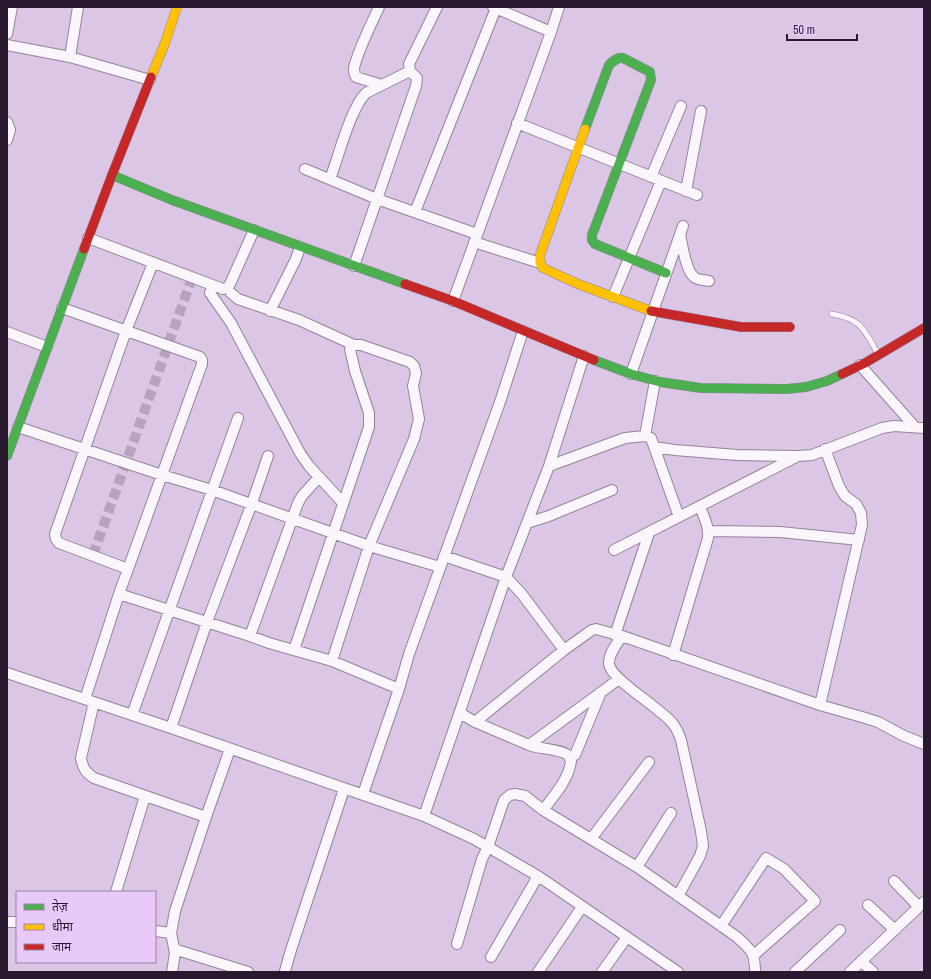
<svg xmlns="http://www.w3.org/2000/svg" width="931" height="979" font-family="'Archivo Narrow','Noto Sans Devanagari',sans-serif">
<rect width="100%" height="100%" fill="#dbc6e6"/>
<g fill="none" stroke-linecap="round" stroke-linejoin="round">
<path stroke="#b7a3c1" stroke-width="10" stroke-dasharray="10 5" stroke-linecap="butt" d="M93,555L192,278"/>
<defs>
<path id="lane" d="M832,314C861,319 864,329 878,354"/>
<path id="street" d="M379,7C371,25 358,50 354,68C354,72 354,74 356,77L382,85
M493,7L551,32
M7,34L12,7
M7,45L70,57L150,80
M70,57L78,7
M7,122L10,130L7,140
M517,123L697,195
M305,169L377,199L477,234
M651,177L681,106
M330,179C338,158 351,107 366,93L410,71
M686,191L701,111
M415,212L496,8
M680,234C682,244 686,271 694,277C697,280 705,280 709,281
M88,238L223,289L227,288L230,284L254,230
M474,242L540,263
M354,266L416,86L417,78L410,71L409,64L437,7
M213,286L210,293L231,323L300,453L309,466L343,503
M231,293L238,299L299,320L354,345
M613,297L661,181
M453,301L551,32L559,7
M62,308L200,357L202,360V364L119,594L85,699
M270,311L296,259L300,247
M7,332L47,347
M860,365L915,427
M631,374L683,226
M18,427L162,475L212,490L369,546L440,567
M645,436L655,381
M654,447L675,450L737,455L798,456L812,455L882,428L894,426L924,428
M549,466L625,438L645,436L651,438L679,517
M527,523L549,516L612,490
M709,531L780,532L859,540
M614,550L796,457
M444,556L506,577L521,593L564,650
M128,569L59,543L56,539L55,534L126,331L153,263
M119,594L250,636L269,643L332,661L399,689
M615,635L649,533
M250,636L298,503L302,496L319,477
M622,636C617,644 608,654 609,664C611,680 661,708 673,724C677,729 679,734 681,740L701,831L703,846L700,856L678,896
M294,650L369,427V413L355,371L350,349L354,345H361L410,362L414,366L416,373L413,386L419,419L414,439L369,546L332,661
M673,655L708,538C709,526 704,517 700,507
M7,673L171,728L424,816L474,839L538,876L678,972
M94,702L81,758C83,768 85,772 94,778L206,817
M820,705L862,525L861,513L856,504L845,496L839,486L825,449
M460,713L475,722L529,745C539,749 561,749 568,755C569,757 570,759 571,761C569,779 554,796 543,810
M132,715L238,418
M475,722L564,650L592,630L596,629L622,636L820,705L862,717L878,722L904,736L924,744
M171,728L207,622L252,503L268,456
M529,745L619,679
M575,755L601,692
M363,794L399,689L409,654L500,402L523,331
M424,816L506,577L549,466L584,356
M591,839L649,762
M637,867L671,813
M894,881L919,907
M116,892L145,796
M868,905L895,930
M7,922H17
M721,926L766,858L784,869L815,901L754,955
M155,931L171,933
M457,944L482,859L488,847L504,800L510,795L515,794L525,796L543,810L637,867L737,937C751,950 755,952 755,972
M174,949L248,972
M491,957L538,876
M861,961L873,972
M285,971L291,950L344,789
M172,972L175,953L171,933L175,911L206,817L230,749
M538,972L582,907
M602,972L627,937
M795,972L840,930
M850,972L924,902"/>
<path id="fast" d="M585,129L609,65C613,61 617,57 623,58L650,72L651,80L592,235V240L595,244L666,273
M112,175L172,200L405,284
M594,360L631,374L660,382L701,388L787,389L806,387L827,381L842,374
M7,456L84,249"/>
<path id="slow" d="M151,77L165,43L177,7
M585,129L540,255V263L543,268L578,284L651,311"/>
<path id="jam" d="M84,249L112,175L151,77
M405,284L453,301L594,360
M651,311L741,327H790
M842,374L865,363L924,328"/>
</defs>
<use href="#lane" stroke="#93839b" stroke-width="6"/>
<use href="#street" stroke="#93839b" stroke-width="12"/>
<use href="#fast" stroke="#93839b" stroke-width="10"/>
<use href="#slow" stroke="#93839b" stroke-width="10"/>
<use href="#jam" stroke="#93839b" stroke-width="10"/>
<use href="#lane" stroke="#faf6fb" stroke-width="5"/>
<use href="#street" stroke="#faf6fb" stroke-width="10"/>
<use href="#fast" stroke="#4caf50" stroke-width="9"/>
<use href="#slow" stroke="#ffc107" stroke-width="9"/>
<use href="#jam" stroke="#c62828" stroke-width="9"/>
</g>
<rect width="931" height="979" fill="none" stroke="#28192f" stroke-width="16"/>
<rect x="16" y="891" width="140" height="72" fill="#e9c9f8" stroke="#9c83a8"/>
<rect x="24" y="904" width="20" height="6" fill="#4caf50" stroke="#9c83a8"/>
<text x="52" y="911" font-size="12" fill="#28192f">तेज़</text>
<rect x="24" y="924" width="20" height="6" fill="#ffc107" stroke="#9c83a8"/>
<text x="52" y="931" font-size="12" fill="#28192f">धीमा</text>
<rect x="24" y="944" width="20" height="6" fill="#c62828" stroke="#9c83a8"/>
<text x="52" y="951" font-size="12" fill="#28192f">जाम</text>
<path d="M787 34v6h70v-6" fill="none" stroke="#28192f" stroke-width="2"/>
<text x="793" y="34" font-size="12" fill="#28192f" stroke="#e9c9f8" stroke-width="3" paint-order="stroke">50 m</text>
</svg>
